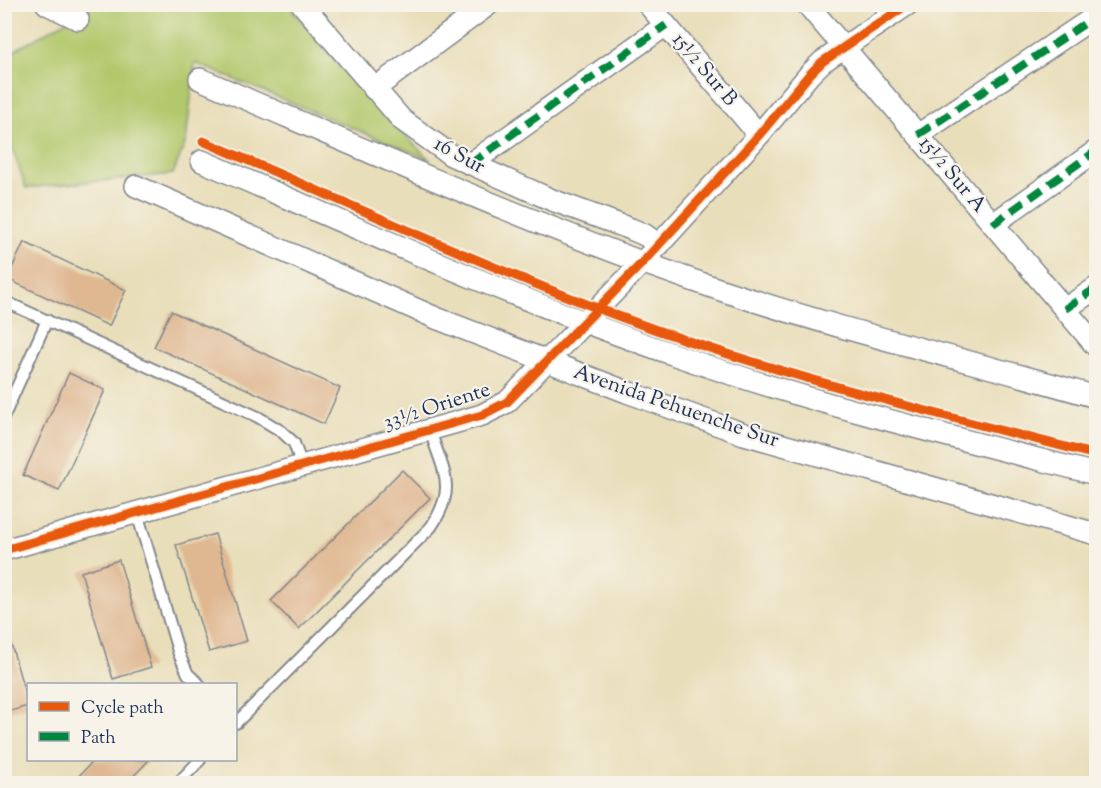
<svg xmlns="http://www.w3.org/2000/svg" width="1101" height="788" font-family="'Sorts Mill Goudy',serif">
<rect width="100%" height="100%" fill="#f7f3e8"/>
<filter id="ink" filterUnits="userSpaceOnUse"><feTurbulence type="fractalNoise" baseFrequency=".0167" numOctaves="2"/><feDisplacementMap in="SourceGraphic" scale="12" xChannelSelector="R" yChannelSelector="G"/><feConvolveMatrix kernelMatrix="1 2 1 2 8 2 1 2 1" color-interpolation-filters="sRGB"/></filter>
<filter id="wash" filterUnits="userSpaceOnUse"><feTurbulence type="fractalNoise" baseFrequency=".008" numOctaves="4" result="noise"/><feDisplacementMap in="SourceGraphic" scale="24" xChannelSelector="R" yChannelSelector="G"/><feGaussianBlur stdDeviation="1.35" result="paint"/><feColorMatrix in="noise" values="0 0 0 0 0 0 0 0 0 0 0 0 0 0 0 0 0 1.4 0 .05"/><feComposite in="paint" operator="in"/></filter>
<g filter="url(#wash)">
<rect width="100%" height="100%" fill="#e9deba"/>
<path fill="#b2c86c" stroke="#667c65" stroke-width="1.5" d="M93,5H288L371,102L430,160L195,63L186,141L173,174L26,188L5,127L4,60L12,52Z"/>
<g id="blocks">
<path fill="#dfb791" d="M24,242L126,290L109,326L7,279Z
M171,311L340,388L324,424L154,347Z
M69,373L105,390L59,491L23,475Z
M402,470L430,498L299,629L271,601Z
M215,534L247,641L209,652L176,545Z
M119,560L151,667L113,679L81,572Z
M4,619L28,704V706L4,713Z
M94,760H149L126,784H71Z"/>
</g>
</g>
<g filter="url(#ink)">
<use href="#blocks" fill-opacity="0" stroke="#82868c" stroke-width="1.5"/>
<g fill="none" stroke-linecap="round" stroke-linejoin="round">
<defs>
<path id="service" d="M4,301L258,417L281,431L294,443L302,466
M4,416L47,320
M137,513L179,654L188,674L199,684
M236,723L431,527C458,487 443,472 430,430
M177,784L200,760"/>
<path id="minor" d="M47,4L78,19
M302,4L402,120L451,155L552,200L631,229L645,235L659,245
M648,4L759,135
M807,4L1096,346
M200,79C373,153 545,231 724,291C847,332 972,361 1096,397
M374,89L489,4
M918,135L1096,16
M202,161C359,229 516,300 678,356C815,404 956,438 1096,474
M470,164L666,25
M136,186L436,318L627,392L744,434L1096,534
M993,224L1096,151
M1065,309L1096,288
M4,550L482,415L507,402L643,262L759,135L809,75L822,62L908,4"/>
</defs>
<use href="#service" stroke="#82868c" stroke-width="14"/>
<use href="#minor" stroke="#82868c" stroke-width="24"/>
<use href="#service" stroke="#fff" stroke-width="10"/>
<use href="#minor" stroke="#fff" stroke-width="21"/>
<path stroke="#00873e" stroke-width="8" stroke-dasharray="15 8" stroke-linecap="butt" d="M918,135L1096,16
M470,164L666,25
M993,224L1096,151
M1065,309L1096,288"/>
<defs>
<path id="cycleway" d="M203,141C358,207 514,281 674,336C812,384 955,418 1096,455
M4,550L482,415L507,402L643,262L759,135L809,75L822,62L908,4"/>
</defs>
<use href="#cycleway" stroke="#f7f3e8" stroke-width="13"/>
<use href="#cycleway" stroke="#e8590c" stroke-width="9"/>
</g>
</g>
<g text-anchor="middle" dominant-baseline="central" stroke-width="4.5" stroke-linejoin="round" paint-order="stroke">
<g font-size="21" fill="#1b2f5e" stroke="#f7f3e8">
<text transform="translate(704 70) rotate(50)">15½ Sur B</text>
<text transform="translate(459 156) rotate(29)">16 Sur</text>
<text transform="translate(952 175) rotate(50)">15½ Sur A</text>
<text transform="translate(437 407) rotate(-18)">33½ Oriente</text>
<text transform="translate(676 407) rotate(19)">Avenida Pehuenche Sur</text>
</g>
</g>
<rect width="1101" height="788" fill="none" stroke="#f7f3e8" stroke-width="24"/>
<rect x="27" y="683" width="210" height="78" fill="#f7f3e8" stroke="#9fa5b1" stroke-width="1.5"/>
<rect x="39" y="702" width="30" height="9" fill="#e8590c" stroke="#9fa5b1" stroke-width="1.5"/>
<text x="81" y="713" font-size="18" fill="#1b2f5e">Cycle path</text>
<rect x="39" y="732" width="30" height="9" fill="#00873e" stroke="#9fa5b1" stroke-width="1.5"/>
<text x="81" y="743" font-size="18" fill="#1b2f5e">Path</text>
</svg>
